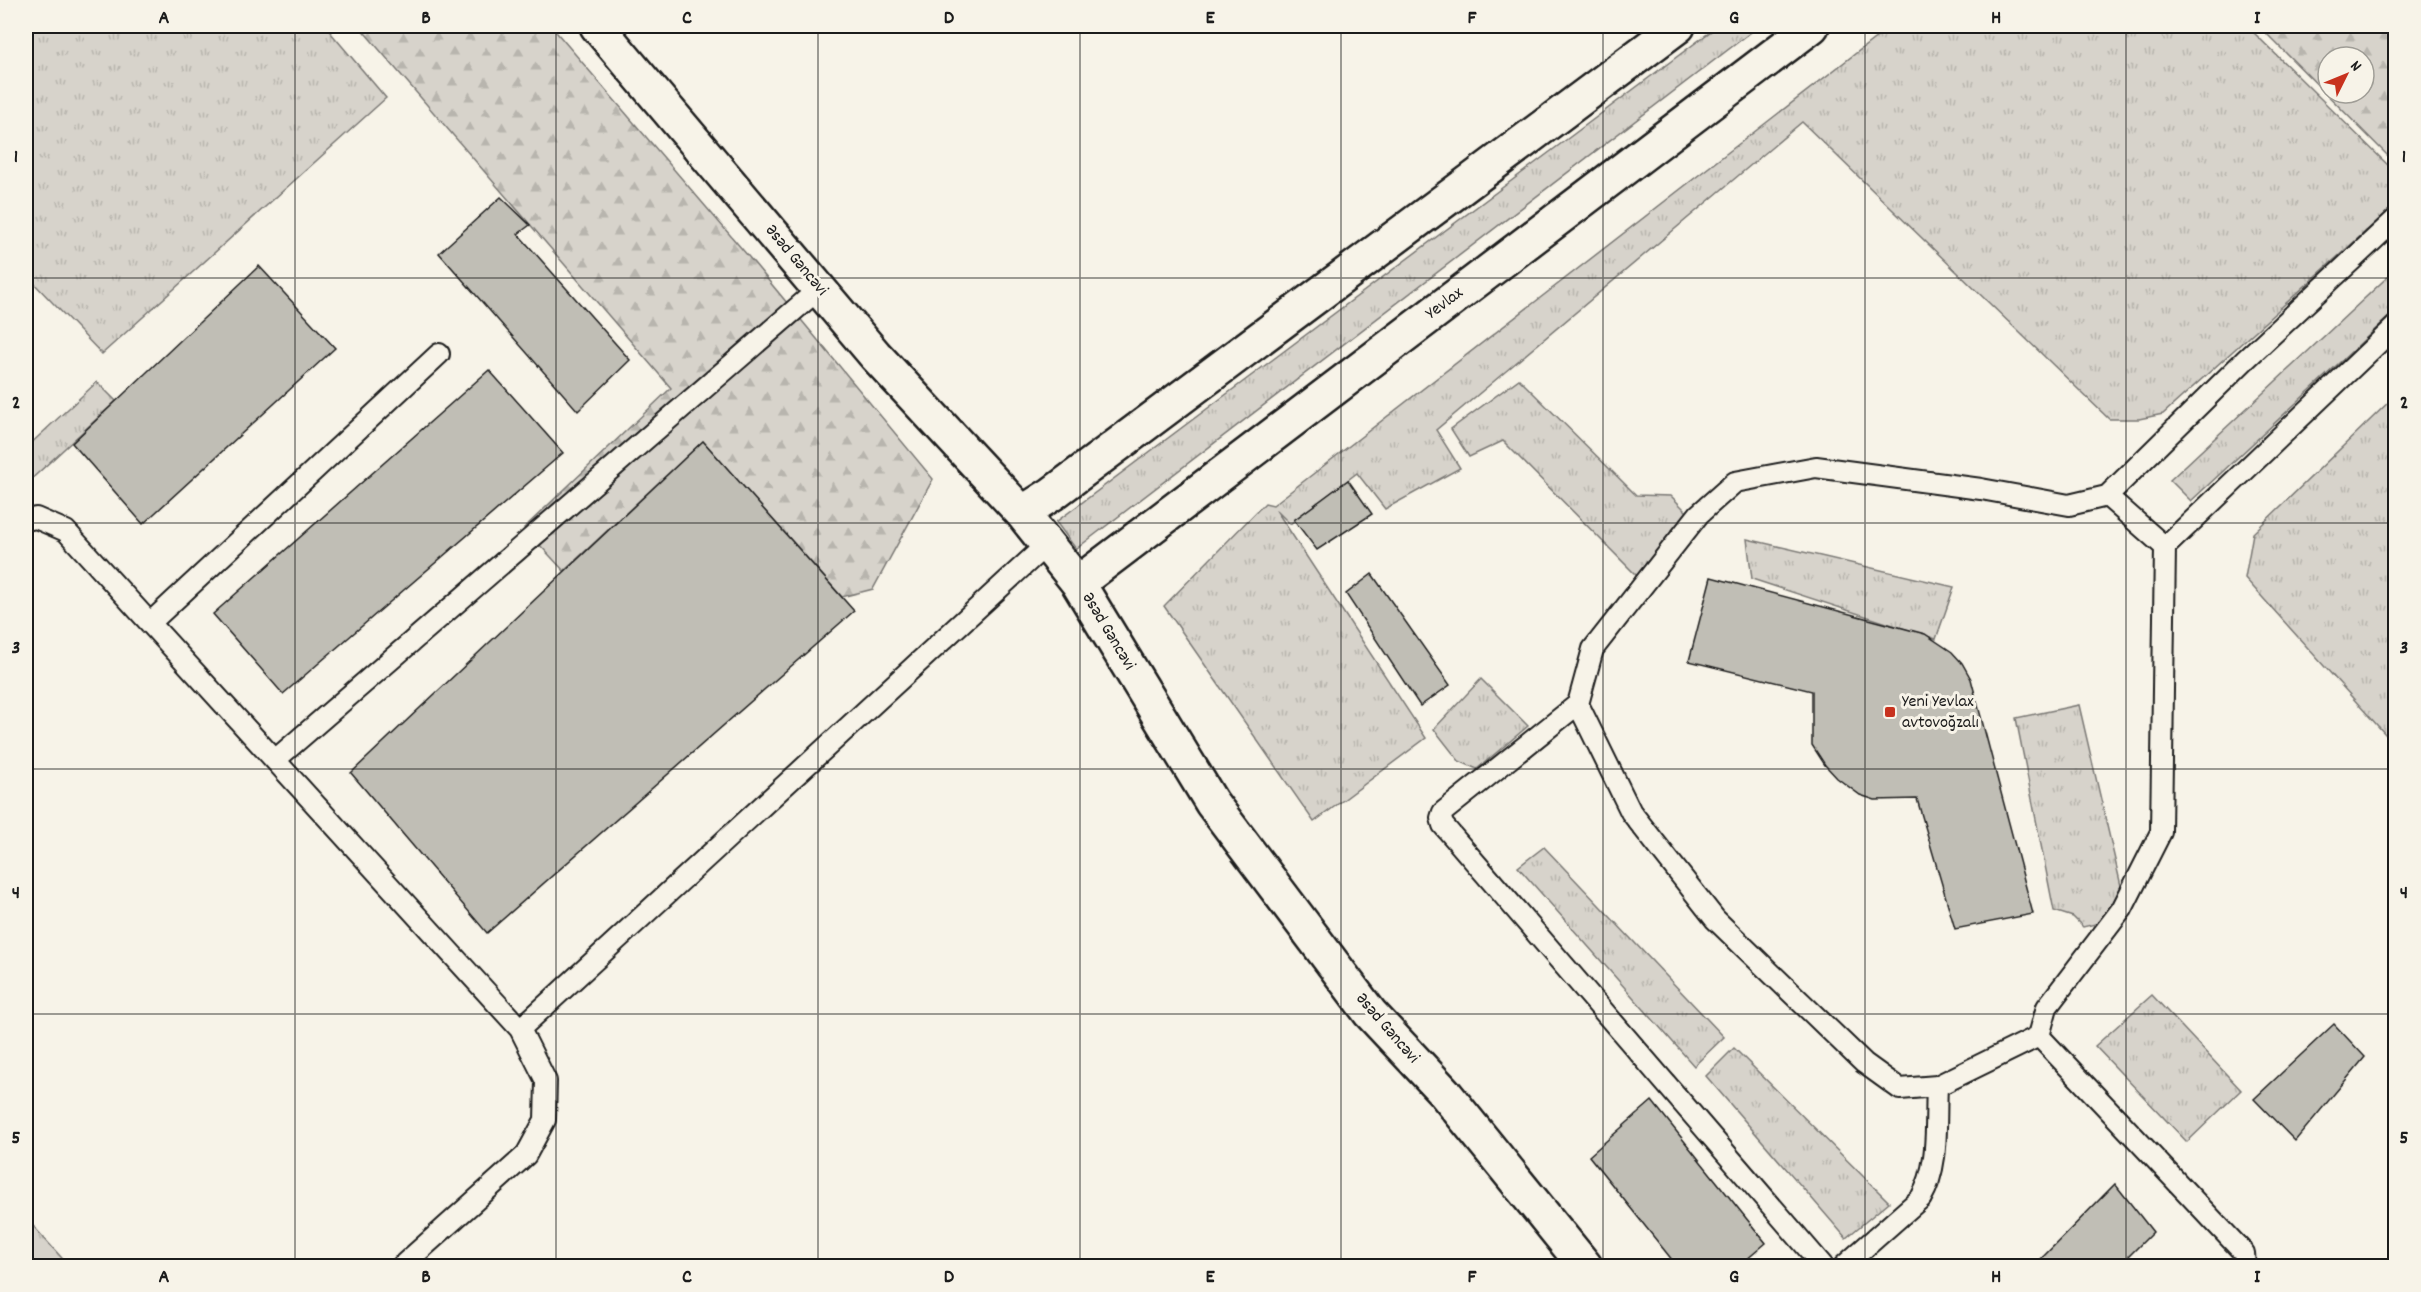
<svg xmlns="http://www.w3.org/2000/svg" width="2421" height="1292" font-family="Dekko,sans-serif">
<defs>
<pattern id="grass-tufts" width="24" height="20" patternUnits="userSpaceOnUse" patternTransform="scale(1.5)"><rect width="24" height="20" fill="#d7d3cb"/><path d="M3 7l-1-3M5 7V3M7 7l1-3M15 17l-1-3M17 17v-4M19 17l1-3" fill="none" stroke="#b8b5ae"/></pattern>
<pattern id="forest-firs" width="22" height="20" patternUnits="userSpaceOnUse" patternTransform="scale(1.5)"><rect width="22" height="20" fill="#d7d3cb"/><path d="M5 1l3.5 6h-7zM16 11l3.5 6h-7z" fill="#b8b5ae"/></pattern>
</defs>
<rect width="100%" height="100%" fill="#f7f3e8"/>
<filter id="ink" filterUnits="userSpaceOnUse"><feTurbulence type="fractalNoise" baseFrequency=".0167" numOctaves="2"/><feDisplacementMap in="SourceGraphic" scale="12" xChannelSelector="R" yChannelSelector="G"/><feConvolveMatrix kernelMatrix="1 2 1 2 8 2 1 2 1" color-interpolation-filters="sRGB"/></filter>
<g filter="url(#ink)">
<path fill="url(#grass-tufts)" stroke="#7a7874" stroke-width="1.5" d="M32,26H325L386,98L102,354L26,275V31Z
M1718,26H1759L1076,549L1056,522Z
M1891,26H2247L2395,172V205L2163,414L2139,419H2109L1802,122L1436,430L1460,468L1385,509L1357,473L1290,524L1276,510L1426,738L1314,822L1164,606L1265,503L1273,505Z
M2395,270V311L2191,501L2170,480Z
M1519,379L1636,495L1671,496L1687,512L1638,577L1503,441L1469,457L1451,429Z
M97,382L116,401L26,484V448Z
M2395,396V745L2245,578L2253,533Z
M1747,539L1954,587L1936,639L1752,579Z
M1481,679L1528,726L1477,769L1459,761L1434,729Z
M2079,705L2128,916L2083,927L2073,917L2054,911L2016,718Z
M1544,847L1724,1037L1694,1066L1518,867Z
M2152,995L2241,1090L2187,1142L2095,1046Z
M1734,1048L1889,1202L1846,1238L1706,1076Z
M26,1218L69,1266H26Z"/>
<path fill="url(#forest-firs)" stroke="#7a7874" stroke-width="1.5" fill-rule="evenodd" d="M359,26H551L754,263L933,479L873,589L842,597L703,441L564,571L524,528L671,388Z
M2259,26H2395V163ZM2328,57H2364V93H2328Z"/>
<path fill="#c0beb5" stroke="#1c1c1c" stroke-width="1.5" d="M501,197L530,225L518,234L630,360L578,411L439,253Z
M259,266L335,348L143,524L72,443Z
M489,370L563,453L283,694L213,614Z
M703,441L854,611L487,933L351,773Z
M1348,480L1372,514L1317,550L1294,520Z
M1372,574L1450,685L1420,706L1346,594Z
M1711,577L1925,634L1952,652L1962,663L1971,679L2033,914L1955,929L1917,799L1875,800L1860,795L1837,778L1825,765L1812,745V691L1689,661Z
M2334,1024L2365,1057L2295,1141L2254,1099Z
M1652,1101L1766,1243L1739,1266H1677L1589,1156Z
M2115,1184L2153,1232L2119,1266H2034Z"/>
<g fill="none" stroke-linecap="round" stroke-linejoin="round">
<defs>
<path id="service" d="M2396,219L2245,360L2107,496L2069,505L1981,489L1816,467L1735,482L1699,514L1593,649L1578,704L1631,812L1715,919L1864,1063L1900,1089L1937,1086L2039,1036L2047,1007L2122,909L2161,832L2165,547L2396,326
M2107,496L2165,547
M26,520L36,518L66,531L520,1029L546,1081L545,1120L526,1155L402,1266
M150,623L439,354
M1578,704L1443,812L1441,818L1443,825L1823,1266
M275,760L820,288
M520,1029L1046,545
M2039,1036L2244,1253L2245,1266
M1844,1266L1921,1198C1940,1166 1935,1122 1937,1086"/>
<path id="minor" d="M597,26L875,355L1022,513L1078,583L1212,803L1370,1013L1444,1092L1585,1266
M1022,513L1052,494L1678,26
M1078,583L1812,26"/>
</defs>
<use href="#service" stroke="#1c1c1c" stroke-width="24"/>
<use href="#minor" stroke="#1c1c1c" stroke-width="38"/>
<use href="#service" stroke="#f7f3e8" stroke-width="20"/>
<use href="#minor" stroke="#f7f3e8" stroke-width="33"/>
</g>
</g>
<path fill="none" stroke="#1c1c1c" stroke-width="1.5" stroke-opacity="0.55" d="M295,26V1266M556,26V1266M818,26V1266M1080,26V1266M1341,26V1266M1603,26V1266M1865,26V1266M2126,26V1266M26,278H2396M26,523H2396M26,769H2396M26,1014H2396"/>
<rect fill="#c8321e" stroke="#f7f3e8" stroke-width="2" x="1884" y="706" width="12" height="12" rx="3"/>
<g text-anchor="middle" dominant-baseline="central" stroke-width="6" stroke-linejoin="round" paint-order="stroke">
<g font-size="18" fill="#1c1c1c" stroke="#f7f3e8">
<text transform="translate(796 261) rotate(50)">Əsəd Gəncəvi</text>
<text transform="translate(1445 304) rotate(-37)">Yevlax</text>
<text transform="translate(1108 632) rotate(59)">Əsəd Gəncəvi</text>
<text transform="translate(1387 1029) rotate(49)">Əsəd Gəncəvi</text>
</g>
<g font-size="18" fill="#1c1c1c" stroke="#f7f3e8" text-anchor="start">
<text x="1902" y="702">Yeni Yevlax<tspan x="1902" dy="21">avtovoğzalı</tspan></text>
</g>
</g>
<rect width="2421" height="1292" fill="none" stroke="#f7f3e8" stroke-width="66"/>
<g transform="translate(2346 75) rotate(47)"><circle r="28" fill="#f7f3e8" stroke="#9f9d96" stroke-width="1.5"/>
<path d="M0-4.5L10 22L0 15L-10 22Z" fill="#c8321e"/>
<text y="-9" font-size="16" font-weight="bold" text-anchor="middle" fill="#1c1c1c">N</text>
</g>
<rect x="33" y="33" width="2355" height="1226" fill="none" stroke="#1c1c1c" stroke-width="2"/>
<g font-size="20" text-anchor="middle" font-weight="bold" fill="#1c1c1c">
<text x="164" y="23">A</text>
<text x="426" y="23">B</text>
<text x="687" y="23">C</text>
<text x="949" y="23">D</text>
<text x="1210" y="23">E</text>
<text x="1472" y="23">F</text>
<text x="1734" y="23">G</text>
<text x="1996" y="23">H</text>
<text x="2257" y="23">I</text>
<text x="16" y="162">1</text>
<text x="2404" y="162">1</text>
<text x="16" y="408">2</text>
<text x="2404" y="408">2</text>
<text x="16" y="653">3</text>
<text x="2404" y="653">3</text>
<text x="16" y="898">4</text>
<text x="2404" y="898">4</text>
<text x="16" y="1143">5</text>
<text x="2404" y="1143">5</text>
<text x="164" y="1282">A</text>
<text x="426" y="1282">B</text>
<text x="687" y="1282">C</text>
<text x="949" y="1282">D</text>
<text x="1210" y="1282">E</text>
<text x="1472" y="1282">F</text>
<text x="1734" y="1282">G</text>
<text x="1996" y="1282">H</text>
<text x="2257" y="1282">I</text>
</g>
</svg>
